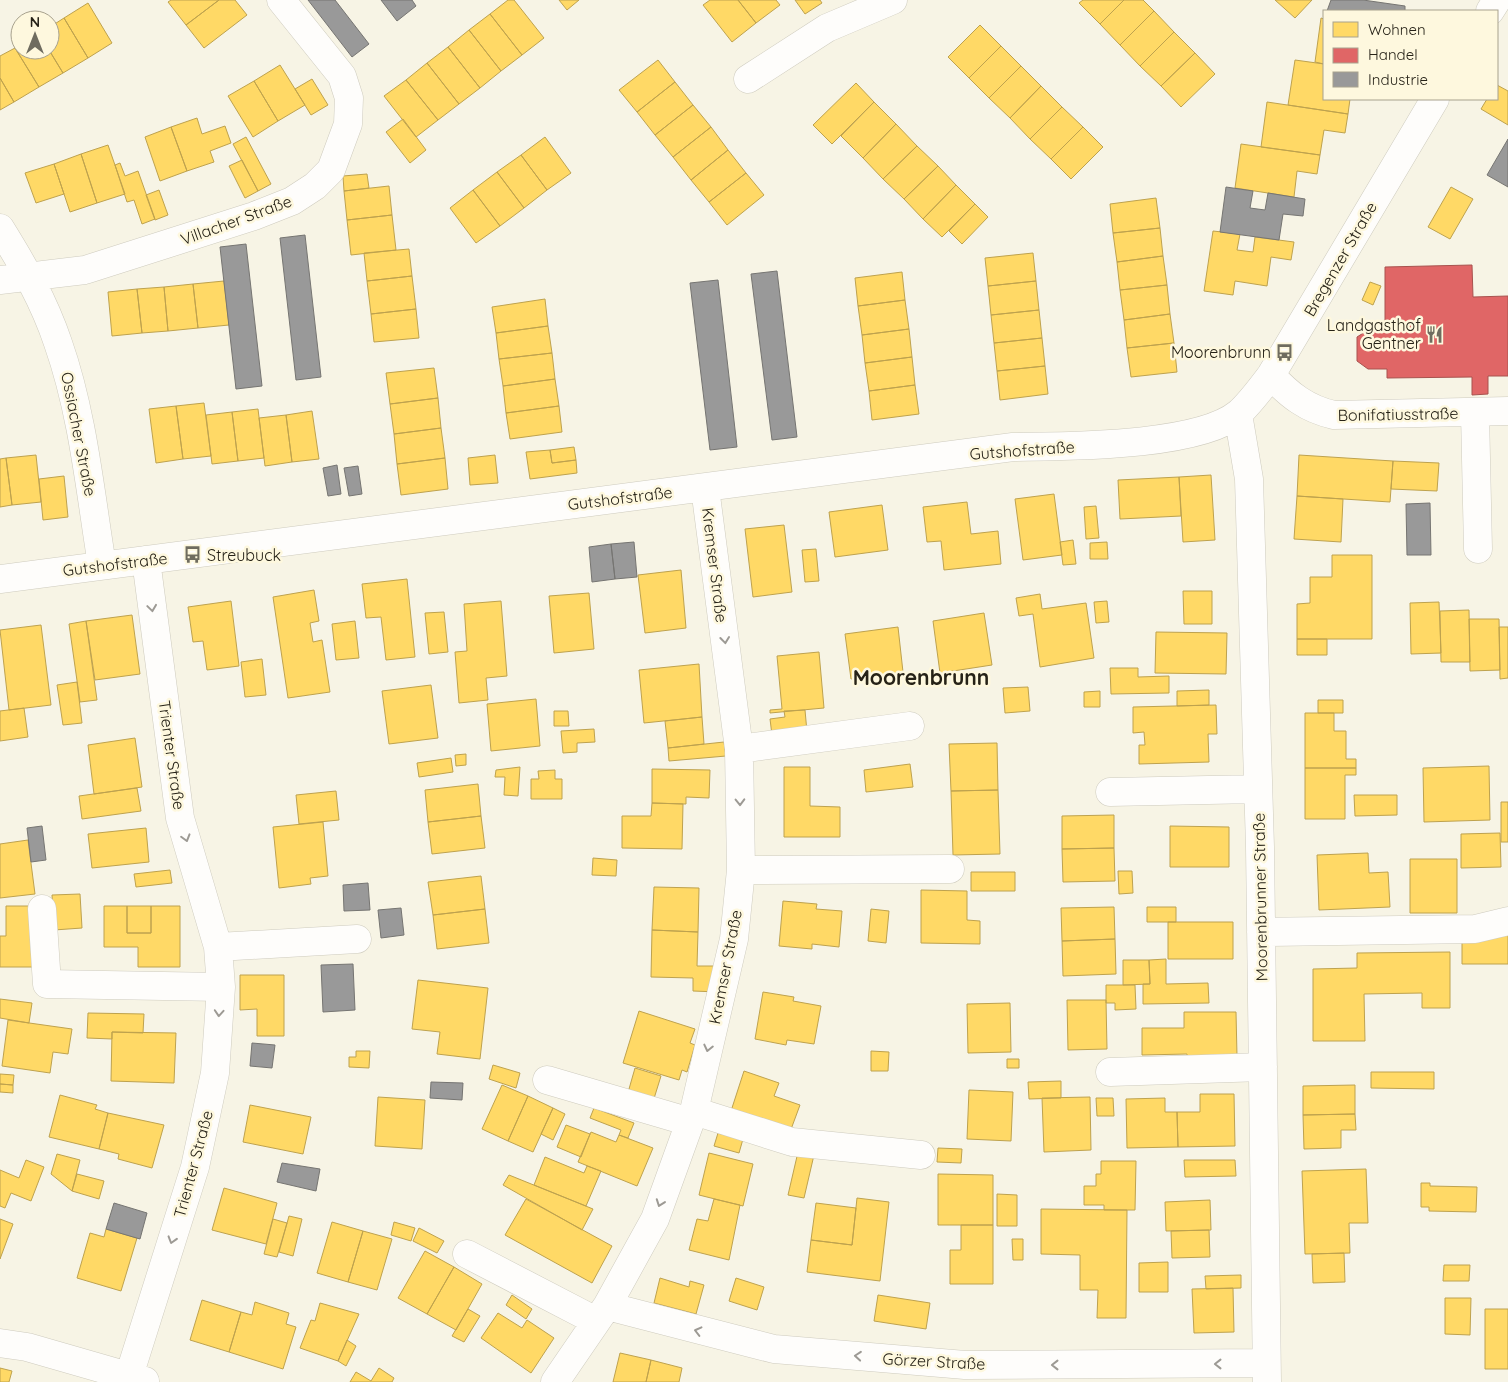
<svg xmlns="http://www.w3.org/2000/svg" width="1508" height="1382" font-family="Quicksand,sans-serif">
<rect width="100%" height="100%" fill="#f7f4e5"/>
<path fill="#ffd966" stroke="#bea24e" d="M171,0H219L186,25L168,2Z
M219,0H235L247,15L204,48L186,25Z
M508,0H514L544,38L522,55L490,14Z
M559,0H579L567,10Z
M710,0H738L756,23L732,42L703,5Z
M738,0H776L780,5L756,23Z
M795,0H820L822,3L805,14Z
M1083,0H1124L1100,24L1079,3Z
M1124,0H1143L1154,11L1120,45L1100,24Z
M1275,0H1312L1295,18Z
M88,3L112,43L88,58L64,18Z
M1154,11L1174,32L1140,66L1120,45Z
M490,14L522,55L501,71L469,30Z
M64,18L88,58L63,73L49,50L50,27Z
M1321,18L1324,19V64L1315,62Z
M980,25L1001,46L969,78L948,57Z
M469,30L501,71L480,88L448,47Z
M1174,32L1195,53L1161,86L1140,66Z
M20,44V50H49L63,73L39,87L15,48Z
M1001,46L1021,66L989,98L969,78Z
M448,47L480,88L459,104L427,63Z
M15,48L39,87L14,102L0,78V56Z
M1195,53L1215,74L1181,107L1161,86Z
M658,60L675,82L637,112L619,90Z
M1295,60L1324,64V99H1350L1348,114L1288,105Z
M427,63L459,104L438,120L406,80Z
M280,65L305,105L278,121L254,81Z
M1021,66L1041,86L1010,118L989,98Z
M0,78L14,102L0,110Z
M312,79L328,105L311,115L295,89Z
M406,80L438,120L416,137L384,96Z
M254,81L278,121L253,137L228,96Z
M675,82L693,105L655,135L637,112Z
M856,83L874,102L832,144L813,125Z
M1497,85L1508,91V125L1481,109L1487,99H1497Z
M1041,86L1062,107L1030,139L1010,118Z
M874,102L896,124L863,158L841,136Z
M1267,102L1348,114L1345,133L1324,130L1320,155L1261,147Z
M693,105L711,127L673,157L655,135Z
M1062,107L1083,127L1051,159L1030,139Z
M197,118L202,134L225,126L231,143L210,151L214,162L187,171L171,127Z
M403,119L426,150L410,163L386,132Z
M896,124L917,146L883,179L863,158Z
M171,127L187,171L160,181L145,137Z
M711,127L728,150L691,180L673,157Z
M1083,127L1103,147L1071,179L1051,159Z
M246,137L271,184L258,191L233,144Z
M545,137L571,173L547,190L521,155Z
M1241,144L1320,155L1317,174L1297,171L1294,197L1235,188Z
M108,145L125,194L97,203L81,154Z
M917,146L938,166L904,199L883,179Z
M728,150L746,173L709,202L691,180Z
M81,154L97,203L70,212L54,164Z
M521,155L547,190L524,208L497,172Z
M242,160L258,191L245,198L229,166Z
M120,163L125,176L138,171L155,219L142,224L134,200L127,202L115,165Z
M54,164L64,194L36,203L25,173Z
M938,166L956,185L923,219L904,199Z
M497,172L524,208L500,226L473,190Z
M746,173L764,195L727,225L709,202Z
M367,174L369,188L344,191L343,176Z
M956,185L975,204L942,237L923,219Z
M389,186L392,215L347,220L344,191Z
M1451,187L1473,199L1450,239L1428,227Z
M159,190L168,215L155,220L146,195Z
M473,190L500,226L476,243L450,208Z
M1156,198L1160,228L1113,233L1110,204Z
M975,204L988,217L962,244L949,231Z
M392,215L396,250L351,255L347,220Z
M1160,228L1163,256L1117,262L1113,233Z
M1213,231L1240,234L1237,250L1253,252L1255,237L1294,242L1291,260L1271,257L1267,286L1235,281L1233,295L1204,291Z
M409,249L412,276L367,281L364,253Z
M1033,253L1036,281L988,286L985,258Z
M1163,256L1167,285L1120,290L1117,262Z
M902,272L905,300L858,306L855,278Z
M412,276L416,309L371,314L367,281Z
M224,281L229,325L198,328L193,284Z
M1036,281L1039,310L991,315L988,286Z
M1370,282L1381,286L1373,305L1362,300Z
M193,284L198,328L168,331L164,287Z
M1167,285L1170,314L1124,320L1120,290Z
M164,287L168,331L142,333L137,289Z
M137,289L142,333L112,336L108,292Z
M545,299L548,326L496,333L492,307Z
M905,300L909,329L862,335L858,306Z
M416,309L419,338L374,342L371,314Z
M1039,310L1042,338L994,343L991,315Z
M1170,314L1174,343L1127,348L1124,320Z
M548,326L552,353L499,359L496,333Z
M909,329L912,357L865,363L862,335Z
M1042,338L1045,366L997,371L994,343Z
M1174,343L1177,372L1131,377L1127,348Z
M552,353L555,379L503,386L499,359Z
M912,357L915,385L869,391L865,363Z
M1045,366L1048,394L1000,400L997,371Z
M434,368L438,398L390,404L386,373Z
M555,379L559,406L506,413L503,386Z
M915,385L919,414L872,420L869,391Z
M438,398L441,428L394,434L390,404Z
M204,403L211,456L183,459L176,406Z
M176,406L183,459L156,463L149,409Z
M559,406L562,432L510,439L506,413Z
M258,409L264,458L238,461L232,412Z
M312,411L319,459L292,462L286,415Z
M232,412L238,461L212,464L206,415Z
M286,415L292,462L265,466L259,418Z
M441,428L445,458L397,464L394,434Z
M574,447L576,460L552,463L550,450Z
M550,450L552,463L576,460L577,473L530,479L526,452Z
M36,455L41,502L12,505L6,458Z
M495,455L498,483L470,485L468,458Z
M1299,455L1393,461L1390,502L1297,496Z
M6,458L12,505L0,507V459Z
M445,458L448,489L401,495L397,464Z
M1393,461L1439,463L1437,491L1391,489Z
M1211,475L1215,540L1183,542L1179,477Z
M64,476L68,517L43,520L39,479Z
M1179,477L1181,516L1120,519L1118,480Z
M1054,494L1062,555L1023,560L1015,499Z
M1297,496L1343,499L1341,542L1294,539Z
M967,502L971,534L998,531L1001,564L944,570L941,541L927,542L923,507Z
M882,505L888,550L835,557L829,512Z
M1096,506L1099,538L1086,539L1084,507Z
M784,525L792,592L753,597L745,529Z
M1073,540L1076,564L1063,565L1060,542Z
M1107,542L1108,559H1090V543Z
M816,549L819,581L805,582L802,550Z
M1332,555H1372V639H1297V604L1310,603V577H1332Z
M681,570L686,628L645,633L638,575Z
M407,579L415,657L386,660L381,617L366,618L362,584Z
M314,590L319,621L310,623L313,642L322,640L330,692L288,698L273,597Z
M1183,591H1212V624H1184Z
M589,593L594,649L554,653L549,596Z
M1040,594L1042,609L1086,603L1094,658L1040,667L1033,614L1019,616L1016,598Z
M231,601L239,666L207,670L203,641L193,642L188,607Z
M501,601L507,676L486,678L488,700L459,703L455,652L467,651L464,604Z
M1107,601L1109,622L1096,623L1094,602Z
M1439,602L1441,653L1411,654L1410,603Z
M1469,610L1470,662H1441L1440,611Z
M444,612L448,652L429,654L425,613Z
M984,613L992,665L940,673L933,621Z
M132,615L140,674L95,680L86,621Z
M1469,619H1499L1500,670L1470,671Z
M86,621L97,700L80,702L69,624Z
M355,621L359,658L336,660L332,624Z
M41,625L51,705L9,710L0,630Z
M898,627L903,672L851,679L845,634Z
M1499,627H1508V678L1500,679Z
M1156,632L1227,633L1226,674L1155,673Z
M1297,639H1327V655H1297Z
M819,652L824,708L770,713V710L782,709L777,656Z
M262,659L266,695L245,697L241,662Z
M699,664L702,717L644,723L639,670Z
M1110,668H1138V677L1169,676V693L1111,694Z
M77,682L82,723L63,725L57,685Z
M431,685L438,738L389,744L382,691Z
M1028,687L1030,711L1005,713L1003,688Z
M1209,690V705L1177,706V691Z
M1100,691V707H1084V692Z
M536,699L540,746L491,751L487,704Z
M1318,700H1343V713H1318Z
M1216,705L1217,734H1208L1209,762L1139,764V745H1145L1144,732L1133,733V707Z
M24,708L28,737L0,741V711Z
M805,710L807,732L772,735L770,719L785,717L784,711Z
M554,711H568L569,726H554Z
M1305,713H1334V731H1346V759H1356V768H1305Z
M702,717L704,744L668,748L665,721Z
M594,729L595,742L577,743V752L563,753L561,731Z
M135,738L142,787L94,794L88,745Z
M724,742L726,756L669,761L668,748Z
M997,743L998,790L951,791L949,744Z
M466,754V765L456,766L455,755Z
M451,758L453,772L419,777L417,763Z
M910,764L913,787L866,792L864,770Z
M1489,766L1490,820L1424,822L1423,768Z
M520,767L518,796L504,795L505,777H495L496,770Z
M784,767H810V806L840,807V837H784Z
M1305,768H1356V775H1345V819H1305Z
M652,769L710,770L709,798L686,797V804L652,803Z
M555,770V779H562V799H531V779H539L538,771Z
M478,784L481,816L428,822L425,790Z
M137,788L141,811L82,819L79,796Z
M998,790L1000,854L953,855L951,791Z
M336,791L339,820L299,824L296,795Z
M1354,795H1397V815L1355,816Z
M1501,802H1508V842H1501Z
M652,803L683,804L682,849L622,848V816H651Z
M1114,815V848L1062,849V816Z
M481,816L485,848L432,854L428,822Z
M323,822L328,876L310,878L311,884L279,888L273,827Z
M1170,826L1229,827V867H1170Z
M146,828L149,862L92,868L88,834Z
M1500,833L1501,867L1461,868V834Z
M28,840L35,894L0,898V844Z
M1114,848L1115,881L1063,882L1062,849Z
M1368,853L1369,873L1388,872L1390,907L1319,910L1317,855Z
M593,858L617,860L616,876L592,875Z
M1410,859H1457V913H1410Z
M170,870L172,883L136,887L134,874Z
M1118,871H1132L1133,893L1119,894Z
M971,872H1015V891H971Z
M481,876L485,909L433,915L428,882Z
M654,887L699,888L698,932L652,930Z
M921,890L967,891V920L980,921V944L921,943Z
M80,894L82,928L54,930L52,895Z
M783,901L817,904L816,909L842,911L839,947L812,944V949L779,946Z
M6,906H31L35,967H0V936H6Z
M104,906H127V933H151V906H180V967H138V947H104Z
M127,906H151V933H127Z
M1114,907L1115,939L1062,941L1061,908Z
M1147,907H1176V922H1147Z
M485,909L489,943L437,949L433,915Z
M871,909L889,911L886,943L868,941Z
M1168,922H1233V959H1168Z
M652,930L698,932L697,966H719L718,992L693,991V978L651,977Z
M1462,933H1508V964H1462Z
M1115,939L1116,974L1063,976L1062,941Z
M1450,952V1008H1422V993L1364,994L1365,1041H1313V969L1357,968V953Z
M1166,959V984L1208,983L1209,1003L1143,1004V984H1150L1149,960Z
M1123,960H1149L1150,984L1123,985Z
M240,975H284V1036H257V1009L240,1010Z
M418,980L488,988L480,1059L437,1054L440,1032L412,1029Z
M1106,985H1135L1136,1009L1115,1010V1003H1106Z
M763,992L794,997L793,1001L821,1006L814,1044L787,1040L786,1045L755,1039Z
M0,999L32,1003L29,1023L0,1018Z
M1067,1000H1106L1107,1049L1068,1050Z
M1010,1003L1011,1052L968,1053L967,1004Z
M639,1011L695,1029L690,1043L695,1045L687,1072L682,1070L679,1080L623,1063Z
M1184,1012H1236L1237,1056L1187,1063V1054L1142,1055V1028H1184Z
M88,1013L144,1014L143,1033L112,1032V1039L87,1038Z
M8,1020L72,1029L68,1054L53,1052L50,1073L2,1066Z
M112,1032L176,1033L174,1083L111,1081Z
M356,1051H370L369,1068L349,1067V1057H356Z
M871,1051L889,1052L888,1071H871Z
M1007,1059H1019V1068H1007Z
M493,1065L520,1073L516,1088L489,1079Z
M635,1068L661,1076L652,1105L627,1096Z
M744,1071L779,1083L774,1096L800,1105L790,1132L731,1111Z
M1371,1072H1434V1089L1371,1088Z
M0,1074L14,1075L13,1085L0,1084Z
M1061,1081V1098L1029,1099L1028,1082Z
M0,1084L13,1085V1093L0,1092Z
M502,1085L528,1096L508,1141L482,1129Z
M1355,1085V1114L1303,1115V1086Z
M969,1090L1013,1092L1011,1141L967,1139Z
M1200,1094H1234L1235,1146L1178,1147L1177,1112H1200Z
M60,1095L97,1105L95,1109L108,1113L99,1149L49,1137Z
M528,1096L553,1108L533,1152L508,1141Z
M378,1097L425,1100L422,1149L375,1146Z
M1090,1097L1091,1150L1044,1152L1042,1098Z
M1096,1098H1113L1114,1116H1097Z
M1165,1098V1112H1177L1178,1147L1127,1148L1126,1099Z
M250,1105L311,1117L303,1154L243,1142Z
M553,1108L565,1114L553,1140L541,1134Z
M594,1108L634,1123L628,1138L619,1135L621,1130L590,1118Z
M108,1113L164,1125L152,1168L118,1159L119,1154L99,1149Z
M1355,1114L1356,1130H1341V1148L1304,1149L1303,1115Z
M566,1125L590,1134L581,1157L557,1147Z
M591,1132L616,1142L619,1135L653,1148L637,1186L578,1162Z
M718,1133L743,1139L739,1153L714,1146Z
M938,1148L962,1149L961,1163L937,1162Z
M798,1152L814,1155L804,1198L788,1195Z
M709,1153L753,1164L743,1206L699,1195Z
M57,1154L80,1160L72,1191L51,1174Z
M545,1157L584,1173L587,1166L601,1171L586,1206L534,1185Z
M26,1160L44,1167L31,1201L11,1193L5,1208L0,1206V1170L19,1178Z
M1184,1160H1235L1236,1176L1185,1177Z
M1101,1161H1136L1135,1210H1104V1205H1084V1186H1096V1174H1101Z
M1366,1169L1368,1223H1349L1350,1253L1305,1254L1302,1171Z
M77,1174L104,1181L99,1199L72,1191Z
M938,1174L993,1175V1225H938Z
M509,1175L593,1209L582,1230L503,1185Z
M1421,1183H1430V1186L1477,1187L1476,1212L1429,1211V1207H1421Z
M224,1188L277,1203L266,1244L212,1230Z
M997,1194L1017,1195V1226H997Z
M857,1198L889,1202L880,1281L807,1272L811,1240L852,1245Z
M526,1199L612,1246L592,1283L505,1235Z
M714,1199L740,1205L729,1260L689,1250L697,1219L708,1221Z
M1210,1200L1211,1230L1166,1231L1165,1202Z
M816,1203L856,1208L852,1245L811,1240Z
M1041,1209L1127,1210L1126,1318H1097L1098,1290H1080V1255L1041,1254Z
M289,1216L302,1219L293,1256L279,1252Z
M0,1219L13,1224L0,1259Z
M273,1219L287,1223L277,1257L264,1254Z
M332,1222L363,1231L348,1282L317,1273Z
M394,1222L415,1228L411,1241L391,1235Z
M961,1225H993V1284H950V1250H961Z
M419,1228L444,1241L437,1253L413,1241Z
M106,1229L137,1238L121,1291L77,1278L90,1233L104,1237Z
M1209,1230L1210,1257L1172,1258L1171,1231Z
M363,1231L392,1239L377,1290L348,1282Z
M1012,1239H1023V1260H1013Z
M425,1251L454,1267L427,1314L398,1298Z
M1344,1253L1345,1282L1313,1283L1312,1254Z
M1168,1262V1292H1139V1263Z
M1444,1265H1470L1469,1281H1443Z
M454,1267L482,1284L456,1330L427,1314Z
M1241,1275V1288L1206,1289L1205,1276Z
M660,1278L689,1287L690,1281L704,1285L696,1314L654,1303Z
M736,1278L764,1287L757,1310L729,1301Z
M1233,1288L1234,1332L1194,1333L1192,1289Z
M512,1295L532,1309L526,1319L506,1305Z
M878,1295L930,1303L926,1329L874,1321Z
M1445,1298H1471L1470,1335L1445,1334Z
M202,1300L241,1312L229,1352L190,1340Z
M255,1302L289,1313L286,1324L296,1327L283,1369L229,1352L241,1312L252,1315Z
M320,1303L359,1314L338,1361L300,1348L311,1320L315,1321Z
M468,1309L480,1316L464,1342L452,1336Z
M1485,1309H1508V1369H1485Z
M498,1313L522,1328L527,1320L554,1338L531,1373L481,1338Z
M347,1340L356,1346L346,1366L338,1361Z
M620,1353L651,1360L646,1382H613Z
M651,1360L682,1368L679,1382H646Z
M0,1368L12,1371L9,1382H0Z
M379,1368L394,1378L392,1382H350L356,1372L371,1381Z"/>
<path fill="#e06666" stroke="#a8524e" d="M1472,265L1473,297L1508,296V376H1488V394L1472,395V377L1387,378V369H1368L1357,361V337L1368,330L1385,329V267Z"/>
<path fill="#999" stroke="#767572" d="M308,0H335L369,44L352,57Z
M381,0H412L416,6L397,21Z
M1331,0H1363L1405,6V11H1327Z
M1508,139V187L1487,175Z
M1226,187L1253,191L1250,208L1265,210L1268,193L1305,199L1303,216L1283,214L1279,240L1220,232Z
M305,235L321,377L296,380L280,238Z
M246,244L262,386L236,389L220,247Z
M777,271L797,437L772,440L751,274Z
M718,280L737,447L710,450L690,283Z
M337,465L341,494L328,496L323,468Z
M358,466L362,494L349,496L344,468Z
M1430,503L1431,555H1407L1406,504Z
M634,542L637,577L615,579L611,544Z
M611,544L615,579L592,582L589,547Z
M42,826L46,860L31,862L27,828Z
M368,883L370,910L344,911L343,885Z
M401,908L404,935L381,938L378,910Z
M353,964L355,1010L323,1012L321,965Z
M252,1043L275,1045L272,1068L250,1066Z
M431,1082L463,1083L462,1100L430,1098Z
M282,1163L320,1169L316,1191L277,1182Z
M114,1203L147,1213L140,1239L106,1229Z"/>
<g fill="none" stroke-linecap="round" stroke-linejoin="round">
<defs>
<path id="minor" d="M1490,11L1497,0
M748,79L827,28L893,0
M0,228C23,265 44,301 58,343C83,414 90,491 102,565
M0,280L85,270L254,216L292,201L315,186L331,170L348,124L349,98L342,76L281,0
M1271,375C1289,395 1307,409 1334,415L1508,411
M1475,413L1478,549
M1238,414L1249,479L1260,847L1267,1382
M0,579L1013,447C1067,446 1198,447 1239,413C1251,402 1261,388 1271,375L1435,99
M739,749L910,726
M1110,792L1257,789
M741,870L950,869
M42,909L47,984L221,987
M1261,932L1475,929L1508,921
M218,947L357,939
M1110,1072L1263,1067
M547,1080L690,1122
M694,1111L792,1142L921,1155
M467,1254L596,1321
M607,1306L774,1349L965,1365L1266,1363
M0,1343L27,1347L145,1381
M129,1376L195,1167L215,1073L221,987L218,947L180,818L146,560
M555,1382L607,1306L655,1219L694,1111L734,939L741,870L739,749L705,488"/>
</defs>
<use href="#minor" stroke="#cecbbe" stroke-width="29"/>
<use href="#minor" stroke="#fefdfb" stroke-width="28"/>
</g>
<defs><path id="oneway-chevron" d="M-2-3.5L2.5 0L-2 3.5" fill="none" stroke-width="1.6" stroke-linecap="round" stroke-linejoin="round" transform="scale(1.25)"/></defs>
<g stroke="#9d9a94">
<use href="#oneway-chevron" transform="translate(152 608) rotate(82)"/>
<use href="#oneway-chevron" transform="translate(725 640) rotate(83)"/>
<use href="#oneway-chevron" transform="translate(740 802) rotate(89)"/>
<use href="#oneway-chevron" transform="translate(186 838) rotate(74)"/>
<use href="#oneway-chevron" transform="translate(219 1013) rotate(94)"/>
<use href="#oneway-chevron" transform="translate(708 1048) rotate(103)"/>
<use href="#oneway-chevron" transform="translate(660 1203) rotate(110)"/>
<use href="#oneway-chevron" transform="translate(172 1240) rotate(107)"/>
<use href="#oneway-chevron" transform="translate(698 1331) rotate(-166)"/>
<use href="#oneway-chevron" transform="translate(858 1356) rotate(-175)"/>
<use href="#oneway-chevron" transform="translate(1218 1364) rotate(180)"/>
<use href="#oneway-chevron" transform="translate(1055 1365) rotate(180)"/>
</g>
<defs>
<symbol id="restaurant-bare" viewBox="-9 -9 18 18"><path d="M-5-6h1v4h1v-4h1v4h1v-4h1v5L-1.5 .5V6h-2V.5L-5-1ZM5-6V6H3V1.5H1.5Q1.5-4 5-6Z" fill="#6f6c5f" stroke="#fef8de" stroke-width="2.5" paint-order="stroke"/></symbol>
<symbol id="bus-bare" viewBox="-9 -9 18 18"><path d="M-5-6H5V4H4V6H2V4H-2V6H-4V4H-5ZM-3.5-4V0h7V-4ZM-3.5 1.2v1.5H-2V1.2ZM2 1.2v1.5H3.5V1.2Z" fill="#6f6c5f" stroke="#fef8de" stroke-width="2.5" paint-order="stroke"/></symbol>
</defs>
<g fill-rule="evenodd">
<use href="#restaurant-bare" x="1422" y="322" width="25" height="25"/>
<use href="#bus-bare" x="1272" y="340" width="25" height="25"/>
<use href="#bus-bare" x="180" y="542" width="25" height="25"/>
</g>
<g text-anchor="middle" dominant-baseline="central" stroke-width="5" stroke-linejoin="round" paint-order="stroke">
<g font-size="16" fill="#262217" stroke="#fef8de">
<text transform="translate(236 220) rotate(-20)">Villacher Straße</text>
<text transform="translate(1340 259) rotate(-60)">Bregenzer Straße</text>
<text transform="translate(1398 414) rotate(-1)">Bonifatiusstraße</text>
<text transform="translate(79 434) rotate(79)">Ossiacher Straße</text>
<text transform="translate(1022 450) rotate(-4)">Gutshofstraße</text>
<text transform="translate(620 498) rotate(-7)">Gutshofstraße</text>
<text transform="translate(115 564) rotate(-7)">Gutshofstraße</text>
<text transform="translate(715 565) rotate(83)">Kremser Straße</text>
<text transform="translate(172 755) rotate(82)">Trienter Straße</text>
<text transform="translate(1260 897) rotate(-91)">Moorenbrunner Straße</text>
<text transform="translate(725 967) rotate(-79)">Kremser Straße</text>
<text transform="translate(193 1164) rotate(-75)">Trienter Straße</text>
<text transform="translate(934 1361) rotate(3)">Görzer Straße</text>
</g>
<g font-size="16" fill="#262217" stroke="#fef8de" text-anchor="end">
<text x="1421" y="325">Landgasthof<tspan x="1421" dy="18">Gentner</tspan></text>
<text x="1271" y="352">Moorenbrunn</text>
<text x="207" y="555" text-anchor="start">Streubuck</text>
</g>
<g font-size="21" font-weight="bold" fill="#262217" stroke="#fef8de">
<text x="921" y="677">Moorenbrunn</text>
</g>
</g>
<rect x="1323" y="10" width="175" height="90" fill="#fef8de" stroke="#a8a28e"/>
<rect x="1333" y="22" width="25" height="15" fill="#ffd966" stroke="#a8a28e"/>
<text x="1368" y="35" font-size="15" fill="#262217">Wohnen</text>
<rect x="1333" y="48" width="25" height="15" fill="#e06666" stroke="#a8a28e"/>
<text x="1368" y="60" font-size="15" fill="#262217">Handel</text>
<rect x="1333" y="72" width="25" height="15" fill="#999999" stroke="#a8a28e"/>
<text x="1368" y="85" font-size="15" fill="#262217">Industrie</text>
<g transform="translate(35 35)"><circle r="24" fill="#fef8de" stroke="#a8a28e"/>
<path d="M0-4L9 19L0 12L-9 19Z" fill="#6f6c5f"/>
<text y="-8" font-size="14" font-weight="bold" text-anchor="middle" fill="#262217">N</text>
</g>
</svg>
